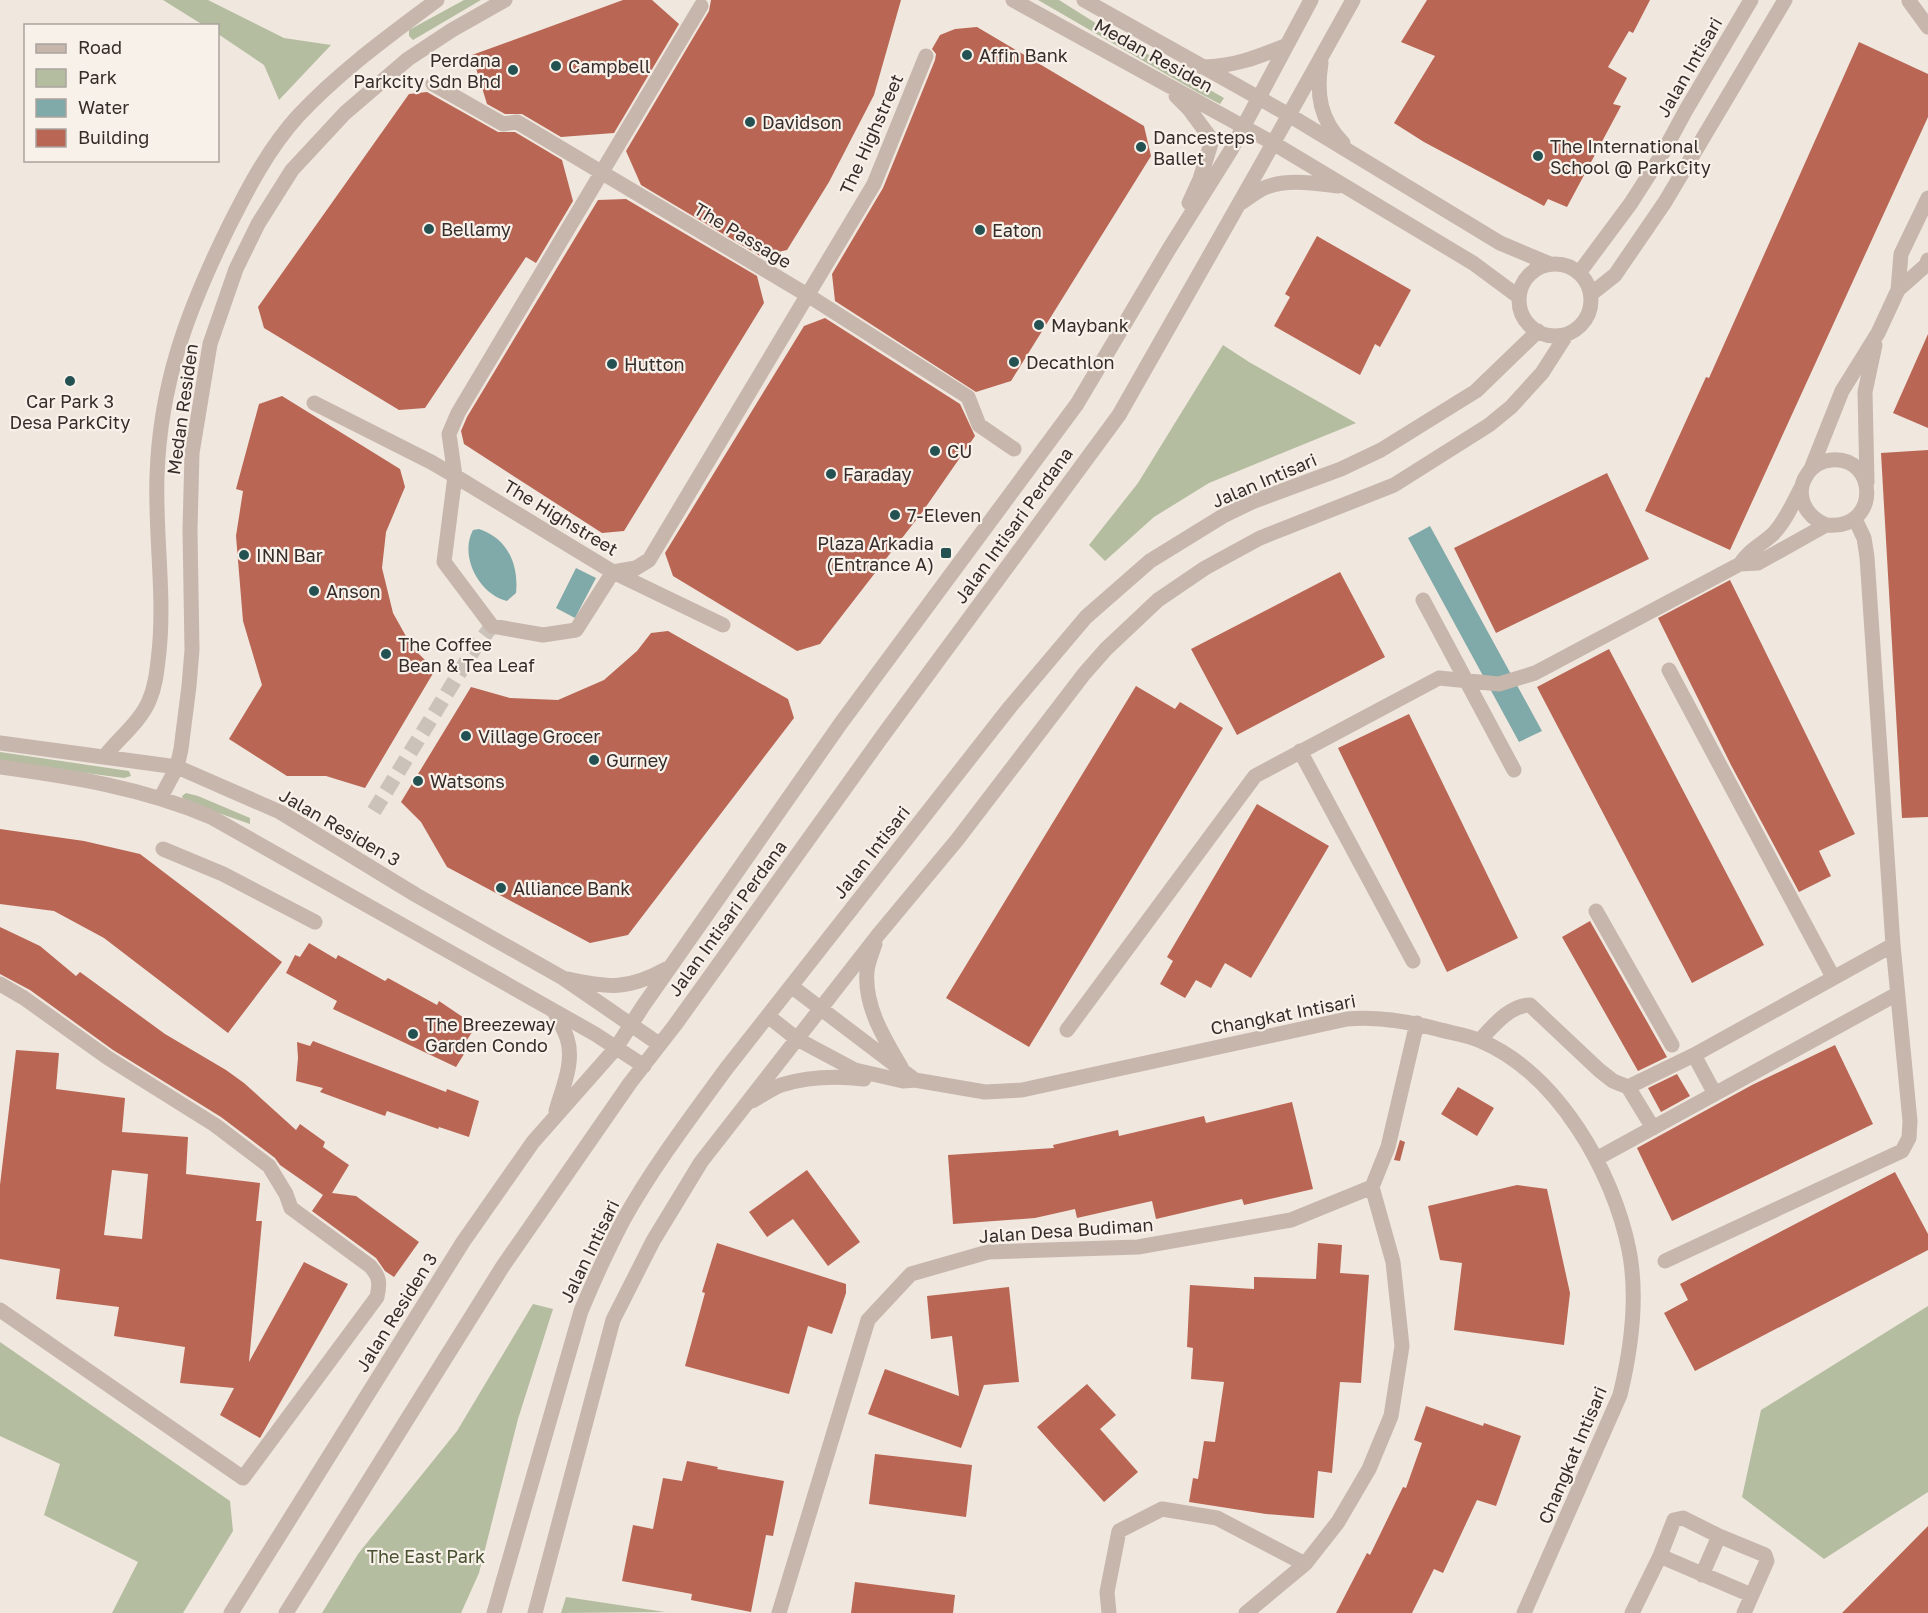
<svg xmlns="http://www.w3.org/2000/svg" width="1928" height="1613" font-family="'Golos Text',sans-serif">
<rect width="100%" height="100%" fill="#f0e7de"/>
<path fill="#b5bda0" d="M163,0H208L284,38L331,45L279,100L264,65L218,34V26L203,25Z
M464,0H481L413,40L409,36V30Z
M1038,0H1059L1121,39L1224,98L1220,104L1197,92Z
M1223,345L1249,362L1356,423L1209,483L1154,517L1105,561L1089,545L1138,483Z
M0,752L129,771L131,776L124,778L0,762Z
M186,793L198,796L250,818V824L184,801L182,796Z
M533,1304L553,1309L518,1419L479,1573L461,1613H322L358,1554L457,1431Z
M1928,1306V1492L1824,1559L1742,1497L1761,1410Z
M0,1342L230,1501L233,1531L183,1613H112L138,1562L44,1515L60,1464L0,1436Z
M566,1597L665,1612L561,1613Z"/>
<path fill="#80aaa9" d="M1430,526L1542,731L1519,742L1408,538Z
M479,529C507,538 519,564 516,593L507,601C479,594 459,556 473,530Z
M576,568L596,578L575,618L556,608Z"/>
<path fill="#b96654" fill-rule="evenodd" d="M623,0H652L679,24L614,133L561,137L522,114H505L487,104L472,55Z
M711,0H901L874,95L829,182L787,250L760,256L641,185L626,151L709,11Z
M1427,0H1650L1633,33L1629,31L1608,67L1627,78L1613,104L1621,106L1567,207L1548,199L1544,206L1424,142L1394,123L1435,56L1401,42Z
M977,27L1144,126L1151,156L1011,381L976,392L835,301L832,274L883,188L935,60L936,54L932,49L940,35L955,29Z
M1859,42L1928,74V117L1730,550L1645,511L1706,377L1709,378Z
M427,92L498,132H515L562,160L573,201L536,263L526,257L425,408L399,410L264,328L258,307L409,94Z
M626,199L757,276L764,303L624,531L602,533L464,444L461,431L467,417L598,200Z
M1317,236L1411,290L1380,347L1375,344L1360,375L1274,326L1290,297L1285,294Z
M825,318L960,404L975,436L923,511L820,644L797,651L673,576L665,553L804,326Z
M1928,334V428L1893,413Z
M282,396L400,469L405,487L386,532L382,568L393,613L412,647L435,670L365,788L326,776H287L229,739L262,685L243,621L236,536L243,491L236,489L259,404Z
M1928,450V817L1902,818L1881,453Z
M1607,473L1649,559L1496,633L1454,548Z
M1340,572L1385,657L1237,735L1191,649Z
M1730,580L1855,834L1819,851L1831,876L1799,892L1731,765L1658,618Z
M668,631L788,699L794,718L628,935L590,943L447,867L421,822L401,802L471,687L510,698L558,700L604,680L637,651L651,633Z
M1609,649L1764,945L1692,983L1537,687Z
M1136,686L1175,709L1180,702L1223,728L1029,1047L946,998Z
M1409,714L1518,938L1447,972L1338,748Z
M1257,804L1329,846L1251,978L1225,963L1211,988L1196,980L1185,998L1160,984L1173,961L1167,957Z
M0,829L84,841L140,854L282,962L228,1033L104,938L54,911L0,904Z
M1590,921L1667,1057L1638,1071L1562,937Z
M0,927L40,946L76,976L80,972L165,1034L226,1070L244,1083L296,1130L300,1124L325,1142L323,1147L349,1165L332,1193L356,1196L419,1242L394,1277L385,1271L376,1258L312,1211L323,1195L280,1165L275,1158L221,1117L113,1050L30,990L0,974Z
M309,943L336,959L338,955L385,981L388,978L437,1005L439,1001L476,1026L465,1043L469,1046L456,1067L333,1009L337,1001L286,973L295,955L300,957Z
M313,1041L446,1092L447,1089L479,1101L469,1137L439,1127L438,1129L387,1111L385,1116L320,1092L323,1088L296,1081L298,1058L297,1042L310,1046Z
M1835,1045L1873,1124L1672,1221L1637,1148L1752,1085Z
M16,1050L59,1053L56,1089L125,1098L122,1132L188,1137L186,1174L260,1183L256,1221H262L249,1362L304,1262L348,1284L260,1438L220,1415L234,1388L180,1383L185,1347L114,1336L119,1307L56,1299L60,1269L0,1259V1185ZM112,1170L148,1174L142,1239L104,1235Z
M1677,1074L1690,1096L1661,1112L1648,1088Z
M1458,1087L1494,1108L1477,1136L1441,1114Z
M1292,1102L1313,1189L1244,1205L1242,1199L1156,1219L1152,1201L1077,1218L1075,1209L1035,1218L953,1224L948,1155L1054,1148L1053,1145L1118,1130L1119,1136L1204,1116L1206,1123Z
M1400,1140L1405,1142L1400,1161L1394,1160Z
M807,1170L860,1242L828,1266L793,1219L767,1237L749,1212Z
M1895,1172L1928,1234V1250L1695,1371L1664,1313L1688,1300L1680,1284Z
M1517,1185L1547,1189L1570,1293L1564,1345L1454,1330L1462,1263L1440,1260L1428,1206Z
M717,1243L846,1284V1293L832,1334L808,1326L789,1394L685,1366L705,1293L702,1292Z
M1318,1243L1342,1245L1340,1273L1369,1275L1361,1383L1340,1382L1332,1473L1318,1471L1314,1518L1266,1514L1189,1502L1193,1478L1198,1479L1204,1441L1215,1442L1224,1382L1191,1379L1193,1348L1187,1347L1190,1285L1254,1289V1277L1316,1279Z
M1009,1287L1019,1382L984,1385L961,1448L868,1414L885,1369L959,1396L952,1336L931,1339L927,1296Z
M1087,1384L1116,1415L1100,1429L1138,1472L1104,1502L1037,1427Z
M1426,1406L1483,1426L1484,1423L1521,1436L1496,1506L1477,1500L1443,1573L1434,1569L1412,1613H1336L1367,1553L1370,1555L1403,1487L1406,1488L1422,1443L1414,1440Z
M875,1454L972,1465L966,1517L869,1504Z
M687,1461L718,1467L717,1469L784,1481L773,1536L766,1535L751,1612L691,1600L692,1594L622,1581L633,1525L653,1529L663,1478L682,1481Z
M1928,1526V1613H1842Z
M855,1582L955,1595L953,1613H851Z"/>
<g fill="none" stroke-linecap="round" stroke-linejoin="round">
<path stroke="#cbc2ba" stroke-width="15" stroke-dasharray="15 8" stroke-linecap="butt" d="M374,811L476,646L492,626"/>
<path stroke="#c7b6ac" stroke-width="15" d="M1013,0L1273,143L1473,263L1519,297
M1084,0L1289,115L1500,243L1550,264
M1909,1L1928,27
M701,6L458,413L449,434L455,476L613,572L636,568L649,560L874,184L926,56
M1321,63C1316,94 1320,120 1343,143
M1202,67C1235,66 1255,58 1285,46
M433,84L503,124L517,122L809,296L968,397L979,425L1014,449
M1176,96L1189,109L1212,140L1200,179L1189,203
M1928,198L1901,254L1898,290L1926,265L1928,260
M1241,203C1248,198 1255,193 1262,189C1284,178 1314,183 1338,186
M1519 300a36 36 0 1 1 72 0a36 36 0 1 1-72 0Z
M1579,273L1631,203L1661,156L1686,110L1751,0
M1591,294L1615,275L1665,202L1785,0
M314,403L431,462L455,476L444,562L492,626L543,635L576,630L613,572L723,625
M1811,469L1842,391L1878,333L1898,290
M1867,482L1865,392L1875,345
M1740,564C1751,548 1760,546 1773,534C1785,522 1793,503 1801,488
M1423,600L1514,770
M1669,670L1833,977
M0,743L177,767L280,812L416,895L563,978L659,1044
M1300,751L1413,961
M104,757C118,739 140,722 149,701C156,685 157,669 159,652C165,594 155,535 157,476C160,384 187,312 227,230C247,190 268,149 298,116C340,71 389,36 437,0
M0,767C73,777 143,788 211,817L595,1034L644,1066
M161,797L177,767L181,749L189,686L192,650L190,530L192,453L210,344L236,269L258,224L292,170L345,113L408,59L452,30L505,0
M163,849L223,874L315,922
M1596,911L1672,1045
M875,944C872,953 868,962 867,971C864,1006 884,1038 901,1067
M568,979C609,988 628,990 666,969
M0,984L24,998L108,1058L215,1125L269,1166L286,1194L291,1208L370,1266C380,1277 380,1283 377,1297L243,1478L0,1310
M791,986L915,1080
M555,1013C559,1021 564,1029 567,1038C575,1062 562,1089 556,1111
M768,1016L797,1039L855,1070L903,1081L915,1080L985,1092L1022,1090L1347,1019C1377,1016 1407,1021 1437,1029C1451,1033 1467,1035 1481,1041C1558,1074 1613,1171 1629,1250C1638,1296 1631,1350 1620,1395L1524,1613
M1067,1030L1255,776L1439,678L1499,684L1535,673L1740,564L1758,563L1826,525C1881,531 1878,455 1831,460C1822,461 1813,466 1808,473C1793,494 1805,516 1826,525
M1480,1040C1493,1026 1510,1005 1530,1005L1599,1070L1613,1081L1628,1087L1653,1128
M1694,1055L1715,1094
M1628,1087L1694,1055L1893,945
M752,1101C761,1096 771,1089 781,1085C807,1077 838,1076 864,1079
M1596,1159L1897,994
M1665,1261L1902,1151L1909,1138L1910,1121L1893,945L1867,557L1864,538L1855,519
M1660,1556L1751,1595
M1702,1575L1719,1536
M231,1613L463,1242L533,1142L616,1048L643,1006L841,723L1077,404L1169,249L1231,150L1311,0
M286,1613L503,1266L630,1083L675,1025L884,734L1119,415L1261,165L1353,0
M494,1613L581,1311C594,1280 608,1249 624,1219C653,1167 691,1117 726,1069L1010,707L1086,617L1150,561L1223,516L1252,502L1341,469L1381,450L1476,391L1538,331
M535,1613L613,1320L653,1241L701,1162L878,935L957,840L1084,674L1106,649L1158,600L1205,568L1260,538L1394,485L1489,425L1511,407L1542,373L1567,334
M779,1613L868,1320L911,1274L988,1252L1138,1247L1291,1220L1372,1187
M1109,1613L1107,1592L1119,1531L1162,1509L1217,1518L1305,1564
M1246,1613L1305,1564L1338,1522L1369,1469L1391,1416L1402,1346L1393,1262L1372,1187L1388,1147L1417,1023
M1632,1613L1660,1556L1674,1520L1683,1518L1719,1536L1765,1555L1767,1561L1744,1613"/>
</g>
<g fill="#245253" stroke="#f8f1ea" stroke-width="2">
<circle cx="967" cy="55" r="6"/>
<circle cx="556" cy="66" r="6"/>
<circle cx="513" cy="70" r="6"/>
<circle cx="750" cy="122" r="6"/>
<circle cx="1141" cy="147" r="6"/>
<circle cx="1538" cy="156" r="6"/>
<circle cx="429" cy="229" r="6"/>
<circle cx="980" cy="230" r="6"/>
<circle cx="1039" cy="325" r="6"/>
<circle cx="1014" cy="362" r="6"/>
<circle cx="612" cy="364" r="6"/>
<circle cx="70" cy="381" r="6"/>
<circle cx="935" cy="451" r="6"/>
<circle cx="831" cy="474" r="6"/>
<circle cx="895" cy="515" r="6"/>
<rect x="940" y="547" width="12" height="12" rx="3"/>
<circle cx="244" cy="555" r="6"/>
<circle cx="314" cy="591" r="6"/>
<circle cx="386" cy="654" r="6"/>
<circle cx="466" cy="736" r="6"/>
<circle cx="594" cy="760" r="6"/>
<circle cx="418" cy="781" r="6"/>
<circle cx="501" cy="888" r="6"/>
<circle cx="413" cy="1034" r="6"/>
</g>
<g text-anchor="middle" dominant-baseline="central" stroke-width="4.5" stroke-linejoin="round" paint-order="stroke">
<g font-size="18" fill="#362d2a" stroke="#f8f1ea" text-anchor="start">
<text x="979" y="55">Affin Bank</text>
<text x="501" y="60" text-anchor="end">Perdana<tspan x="501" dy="21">Parkcity Sdn Bhd</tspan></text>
<text x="568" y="66">Campbell</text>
<text x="762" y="122">Davidson</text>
<text x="1153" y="137">Dancesteps<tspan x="1153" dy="21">Ballet</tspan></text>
<text x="1550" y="146">The International<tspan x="1550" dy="21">School @ ParkCity</tspan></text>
<text x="441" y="229">Bellamy</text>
<text x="992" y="230">Eaton</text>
<text x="1051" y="325">Maybank</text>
<text x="1026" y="362">Decathlon</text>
<text x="624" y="364">Hutton</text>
<text x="70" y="401" text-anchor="middle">Car Park 3<tspan x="70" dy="21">Desa ParkCity</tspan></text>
<text x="947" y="451">CU</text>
<text x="843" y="474">Faraday</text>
<text x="907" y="515">7-Eleven</text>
<text x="934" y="543" text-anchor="end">Plaza Arkadia<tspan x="934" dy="21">(Entrance A)</tspan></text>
<text x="256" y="555">INN Bar</text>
<text x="326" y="591">Anson</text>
<text x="398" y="644">The Coffee<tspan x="398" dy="21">Bean &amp; Tea Leaf</tspan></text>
<text x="478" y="736">Village Grocer</text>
<text x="606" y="760">Gurney</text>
<text x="430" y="781">Watsons</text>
<text x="513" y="888">Alliance Bank</text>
<text x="425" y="1024">The Breezeway<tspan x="425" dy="21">Garden Condo</tspan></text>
</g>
<g font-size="18" fill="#362d2a" stroke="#f8f1ea">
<text transform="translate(1154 55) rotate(29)">Medan Residen</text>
<text transform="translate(1689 67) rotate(-60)">Jalan Intisari</text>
<text transform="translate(871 134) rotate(-66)">The Highstreet</text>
<text transform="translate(743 235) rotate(31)">The Passage</text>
<text transform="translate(182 409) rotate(-82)">Medan Residen</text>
<text transform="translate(1264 480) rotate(-23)">Jalan Intisari</text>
<text transform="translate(561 517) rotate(31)">The Highstreet</text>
<text transform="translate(1013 525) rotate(-54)">Jalan Intisari Perdana</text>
<text transform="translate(340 827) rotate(30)">Jalan Residen 3</text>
<text transform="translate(871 852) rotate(-52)">Jalan Intisari</text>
<text transform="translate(727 918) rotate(-54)">Jalan Intisari Perdana</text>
<text transform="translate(1283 1014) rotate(-11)">Changkat Intisari</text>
<text transform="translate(1066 1230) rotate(-4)">Jalan Desa Budiman</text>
<text transform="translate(589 1251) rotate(-64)">Jalan Intisari</text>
<text transform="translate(396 1312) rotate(-58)">Jalan Residen 3</text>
<text transform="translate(1572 1455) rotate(-67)">Changkat Intisari</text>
</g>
<g font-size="18" fill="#475130" stroke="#f8f1ea">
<text x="426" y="1556">The East Park</text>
</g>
</g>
<rect x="24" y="24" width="195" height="138" fill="#f8f1ea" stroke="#aaa39d" stroke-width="1.5"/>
<rect x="36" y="44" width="30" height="9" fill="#c7b6ac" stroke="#aaa39d" stroke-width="1.5"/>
<text x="78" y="54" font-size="18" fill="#362d2a">Road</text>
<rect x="36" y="69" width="30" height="18" fill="#b5bda0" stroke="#aaa39d" stroke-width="1.5"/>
<text x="78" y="84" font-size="18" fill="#362d2a">Park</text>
<rect x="36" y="99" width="30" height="18" fill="#80aaa9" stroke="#aaa39d" stroke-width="1.5"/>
<text x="78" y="114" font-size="18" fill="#362d2a">Water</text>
<rect x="36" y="129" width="30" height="18" fill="#b96654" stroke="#aaa39d" stroke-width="1.5"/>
<text x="78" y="144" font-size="18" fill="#362d2a">Building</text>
</svg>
